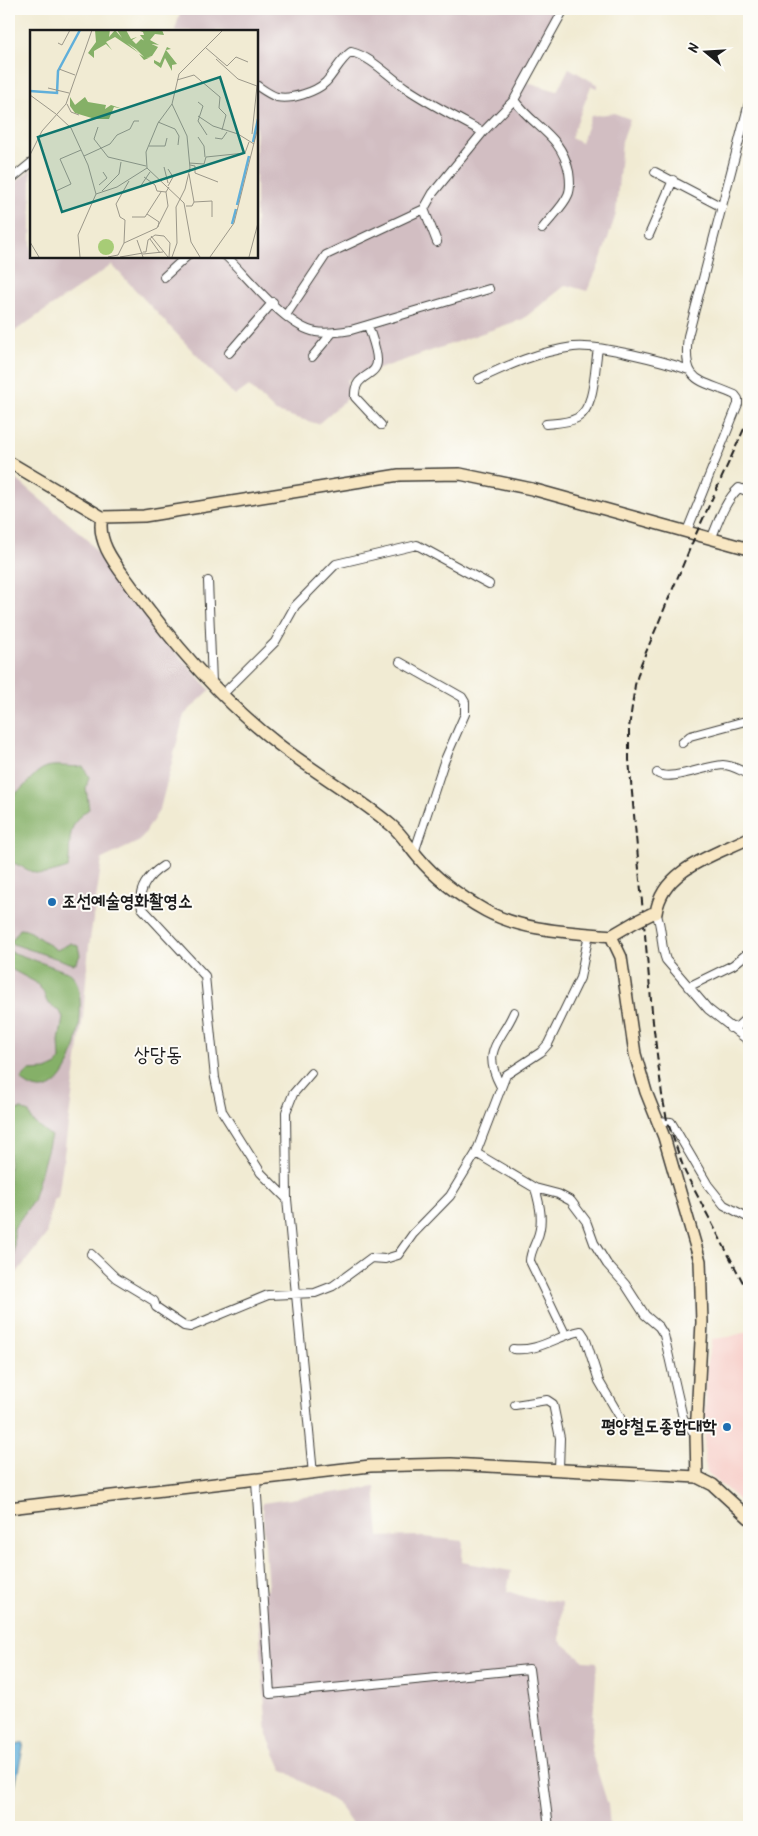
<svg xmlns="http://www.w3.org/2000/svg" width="758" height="1836" font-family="Kalam,'Poor Story',sans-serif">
<rect width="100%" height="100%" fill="#fdfcf7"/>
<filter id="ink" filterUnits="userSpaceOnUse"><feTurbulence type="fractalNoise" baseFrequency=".02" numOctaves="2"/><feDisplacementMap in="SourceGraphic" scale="10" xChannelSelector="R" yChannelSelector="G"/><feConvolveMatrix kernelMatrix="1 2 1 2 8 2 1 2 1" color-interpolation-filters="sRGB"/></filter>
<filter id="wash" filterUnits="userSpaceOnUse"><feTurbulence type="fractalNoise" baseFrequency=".0096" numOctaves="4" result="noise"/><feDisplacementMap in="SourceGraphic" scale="20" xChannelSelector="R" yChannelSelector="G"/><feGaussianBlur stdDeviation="1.12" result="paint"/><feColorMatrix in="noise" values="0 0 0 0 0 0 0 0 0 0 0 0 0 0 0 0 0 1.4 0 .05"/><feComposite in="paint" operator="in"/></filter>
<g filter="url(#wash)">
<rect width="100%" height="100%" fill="#f1ebd3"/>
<path fill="#f7d0cb" d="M749,1331V1509L707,1472L704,1459L707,1362L712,1339L729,1337Z"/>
<path fill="#d2bec2" d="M181,9H561L523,81L557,91L569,68L598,85L597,88L591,86L571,138L581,143L591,116L614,113L630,119L622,141L616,214L599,265L587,291L566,285L523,319L347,380L350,396L318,424L276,412L249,386L235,396L112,265L9,335V188L31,169V256H256V31H175Z
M9,473L86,538L171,647L210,690L184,715L160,809L140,841L102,859L89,946L83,1016L58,1198L53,1200L46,1235L9,1283Z
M375,1487L379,1537L414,1536L463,1541L462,1562L511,1571L507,1591L528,1598L562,1602L560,1641L584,1661L597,1662L591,1751L608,1805L610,1827H354L338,1804L282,1769L267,1735L257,1591L268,1590L262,1503Z"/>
<path fill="#85b067" stroke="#506642" d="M83,766L89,777L86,788L89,809C64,826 72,842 68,868C33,879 40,874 9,861V796C26,791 31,772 47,767C57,764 72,768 83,766Z
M20,929L27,930L57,950L71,943L78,946L80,955L77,962L73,964L10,943Z
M9,951L70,973C95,990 73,1125 21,1080L28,1071L46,1070L57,1065L60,1059L59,1041L63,1018L61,1013L47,1002L43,991L35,982L9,968Z
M22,1109L29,1113L32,1121L51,1136L33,1201L14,1228V1262L9,1271V1111Z"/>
<path fill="#60afda" stroke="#3e667b" d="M24,1743L13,1796L9,1797V1747Z"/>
</g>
<g filter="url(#ink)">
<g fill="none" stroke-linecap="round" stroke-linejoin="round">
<defs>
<path id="street" d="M256,85C262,89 270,95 277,97C291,100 316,92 326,82C335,72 340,60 351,52C372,57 388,76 406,88C430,104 457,118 483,132
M514,100C535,129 561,134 569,172C570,179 571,189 568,195C563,207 550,218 542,229
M655,172L722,207
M9,181L31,163
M424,209L437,242
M649,235L673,180
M226,256C248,277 286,327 316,332C327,334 339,332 351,330L489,289
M164,277L187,256
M286,315L326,255L424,209L433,193L483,132L514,100L564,9
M368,325C371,336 377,349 377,360C378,378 353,373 355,397L381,425
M229,353L273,302
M312,357L332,333
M479,379C510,364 539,352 573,347C598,344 664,361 689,370
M546,424C555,423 568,423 577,418C596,407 594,369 598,349
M687,531L738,404V399L735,395C699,379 682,384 688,336L749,103
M712,537C719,520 725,501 739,488L749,492
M208,581L212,683
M400,662L462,697L465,702V714L444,762L414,853
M222,695L275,642L295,606L336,564L417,545L489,584
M682,743L690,736L749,720
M657,773C669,782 705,766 723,765C732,765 741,771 749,774
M163,866C149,875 136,890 142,908L205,976L215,1078L222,1111L261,1173L287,1199L313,1474
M656,913C663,928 660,945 666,960L708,1009L749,1041
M688,987L733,965L749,952
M730,1028L738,1026L749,1016
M500,1085C481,1049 501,1042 514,1012
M657,1121L671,1122L708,1185L724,1205L749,1218
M476,1153L535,1188L558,1194L571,1201L586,1221L594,1243L607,1264L625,1284L645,1315L659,1327L664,1335L683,1418L696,1436
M535,1188C540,1205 544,1222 537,1239C534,1247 530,1253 530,1261L565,1334
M287,1199L286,1112L293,1094L311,1073
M91,1254L116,1278L154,1301L156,1307L184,1326L190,1327L268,1295L315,1293L333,1286L371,1258L385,1259L398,1255L413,1234L450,1196L476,1153L506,1075L541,1052L548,1044L580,978L589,934
M513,1349C539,1352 556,1336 581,1331L585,1337L599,1381L620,1417
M515,1405L547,1400L553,1404L560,1438L559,1469
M256,1481L270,1694L529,1669L549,1827"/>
<path id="secondary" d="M9,462L102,517C96,544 118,567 132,587C174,645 221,700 278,744C314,772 358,797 391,825C402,834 409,847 418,857C436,879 461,897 486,911C523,931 570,932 611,936L621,957L635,1054L646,1092L664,1137L700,1261L702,1322L696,1436L697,1477
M102,517L144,516L399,475L460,474L532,489L749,549
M651,914L656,913C662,869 715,855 749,838
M611,936L635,922
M9,1508L370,1466L451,1464L697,1477L713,1485L749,1518"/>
</defs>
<use href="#street" stroke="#3c3b37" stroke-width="10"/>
<use href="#secondary" stroke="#3c3b37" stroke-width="14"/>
<use href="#street" stroke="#fff" stroke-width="8"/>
<use href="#secondary" stroke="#f8e7c3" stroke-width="11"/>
<path stroke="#1c1c1c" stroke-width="2" stroke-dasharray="8 4" stroke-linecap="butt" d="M749,418L696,534L641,664L635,685L629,728V760L653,1022L662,1095L667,1120L685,1172L749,1294"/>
<defs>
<path id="secondary-bridge" d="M635,922L651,914"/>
</defs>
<use href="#secondary-bridge" stroke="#3c3b37" stroke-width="14" stroke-linecap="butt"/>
<use href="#secondary-bridge" stroke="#f8e7c3" stroke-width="11"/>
</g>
</g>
<g fill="#1f6fb2" stroke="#fdfcf7" stroke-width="2">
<circle cx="52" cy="902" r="5"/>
<circle cx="727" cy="1427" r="5"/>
</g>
<g text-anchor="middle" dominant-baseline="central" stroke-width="4" stroke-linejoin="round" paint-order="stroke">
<g font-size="18" font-weight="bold" fill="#1c1c1c" stroke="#fdfcf7" text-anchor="start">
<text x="62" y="902">조선예술영화촬영소</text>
<text x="717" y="1427" text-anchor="end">평양철도종합대학</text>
</g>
<g font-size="20" fill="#1c1c1c" stroke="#fdfcf7">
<text x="158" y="1056">상당동</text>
</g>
</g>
<g transform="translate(30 30)">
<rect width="228" height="228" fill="#f1ebd3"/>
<path d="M68 217a8 8 0 1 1 16 0a8 8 0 1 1-16 0Z" fill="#a7cc76"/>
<path d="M65,0H80L79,7L85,0L92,8L87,0H96L101,9L107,7L102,10L106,14L111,9L128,17L122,26L116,28L121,27L114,30L109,24L114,27L106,19L97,13L109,23L85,7L76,12L82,20L76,14L64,21V28L58,23L66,12ZM107,0H132L134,5L125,4L120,10L129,15L116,13L110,5H114L113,2ZM137,17L141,19L136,20L147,34L142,35V41L135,28L131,38L124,33V30L130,33ZM40,67L45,75L55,67L58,72L76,75L75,79L81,75L93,79L84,77L79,89H65L45,83L40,76Z" fill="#85b067"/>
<path fill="none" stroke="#60afda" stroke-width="2.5" d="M0,61L27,63L28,41L50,0M223,112L228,89M207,175L219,126M202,194L206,179"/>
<path fill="none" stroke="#9c988a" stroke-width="1" d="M28,13L32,15L40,0M176,18L197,36L206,27L218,32M186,29L208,49L227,56L222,104M29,39L45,45M147,50L164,45L190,67L189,78L196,85L192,100M18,58L39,63M0,65L26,84M168,72L173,76L168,91L177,105M37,74L41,82L49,85M142,74L157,106L160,138L155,159L146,177L147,213L142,227M26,84L41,98L58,135L66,164L48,205L50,227M168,86L183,96L208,104L224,114M128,92L145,99L149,106L148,115M68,97L64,109L78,127L116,136M168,107L174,116L175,127M185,108L192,109L197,102M119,116H135L137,108M0,125L12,101L36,74L62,0M54,126L80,114L87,105L100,99L104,91H109M159,133L174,134L176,127L215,123L219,112M160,135L165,136V143L188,152M134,137L138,153M117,138L154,173L161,212L170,227M159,144L164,172M114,147L125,155L127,161L136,162M69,155L77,148L73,142M138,156L143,147L138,139M110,157L120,142M26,161L41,154L30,129L51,120M72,161L89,144L91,132M66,164L87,157L117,138L116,122L128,93L142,74L149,44L193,0M156,176H162L164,172L182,171V187M117,184L129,192L128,197M102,187H115L131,162M121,206L138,227M120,209L130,223M107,210L113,227M0,212L9,227M94,213L95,190L90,187L86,174L99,151M113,222H116L118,210L125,205L134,206L140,213L139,227M113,224L133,222M78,227L88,225L94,213L127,198L138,176L136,162L139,157M90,227L113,223M180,227L204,193L228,97M219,227L228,193"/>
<path fill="#0f766e" fill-opacity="0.15" stroke="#0f766e" stroke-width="2.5" d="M190,47L214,123L32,182L8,107Z"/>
<rect width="228" height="228" fill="none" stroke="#1c1c1c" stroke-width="2.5"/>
</g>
<rect width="758" height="1836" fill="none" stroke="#fdfcf7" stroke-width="30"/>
<g transform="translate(706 52) rotate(288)" stroke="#fdfcf7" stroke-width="4" paint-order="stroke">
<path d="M0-4L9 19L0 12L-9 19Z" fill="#1c1c1c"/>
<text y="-8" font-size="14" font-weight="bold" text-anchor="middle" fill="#1c1c1c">N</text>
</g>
</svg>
